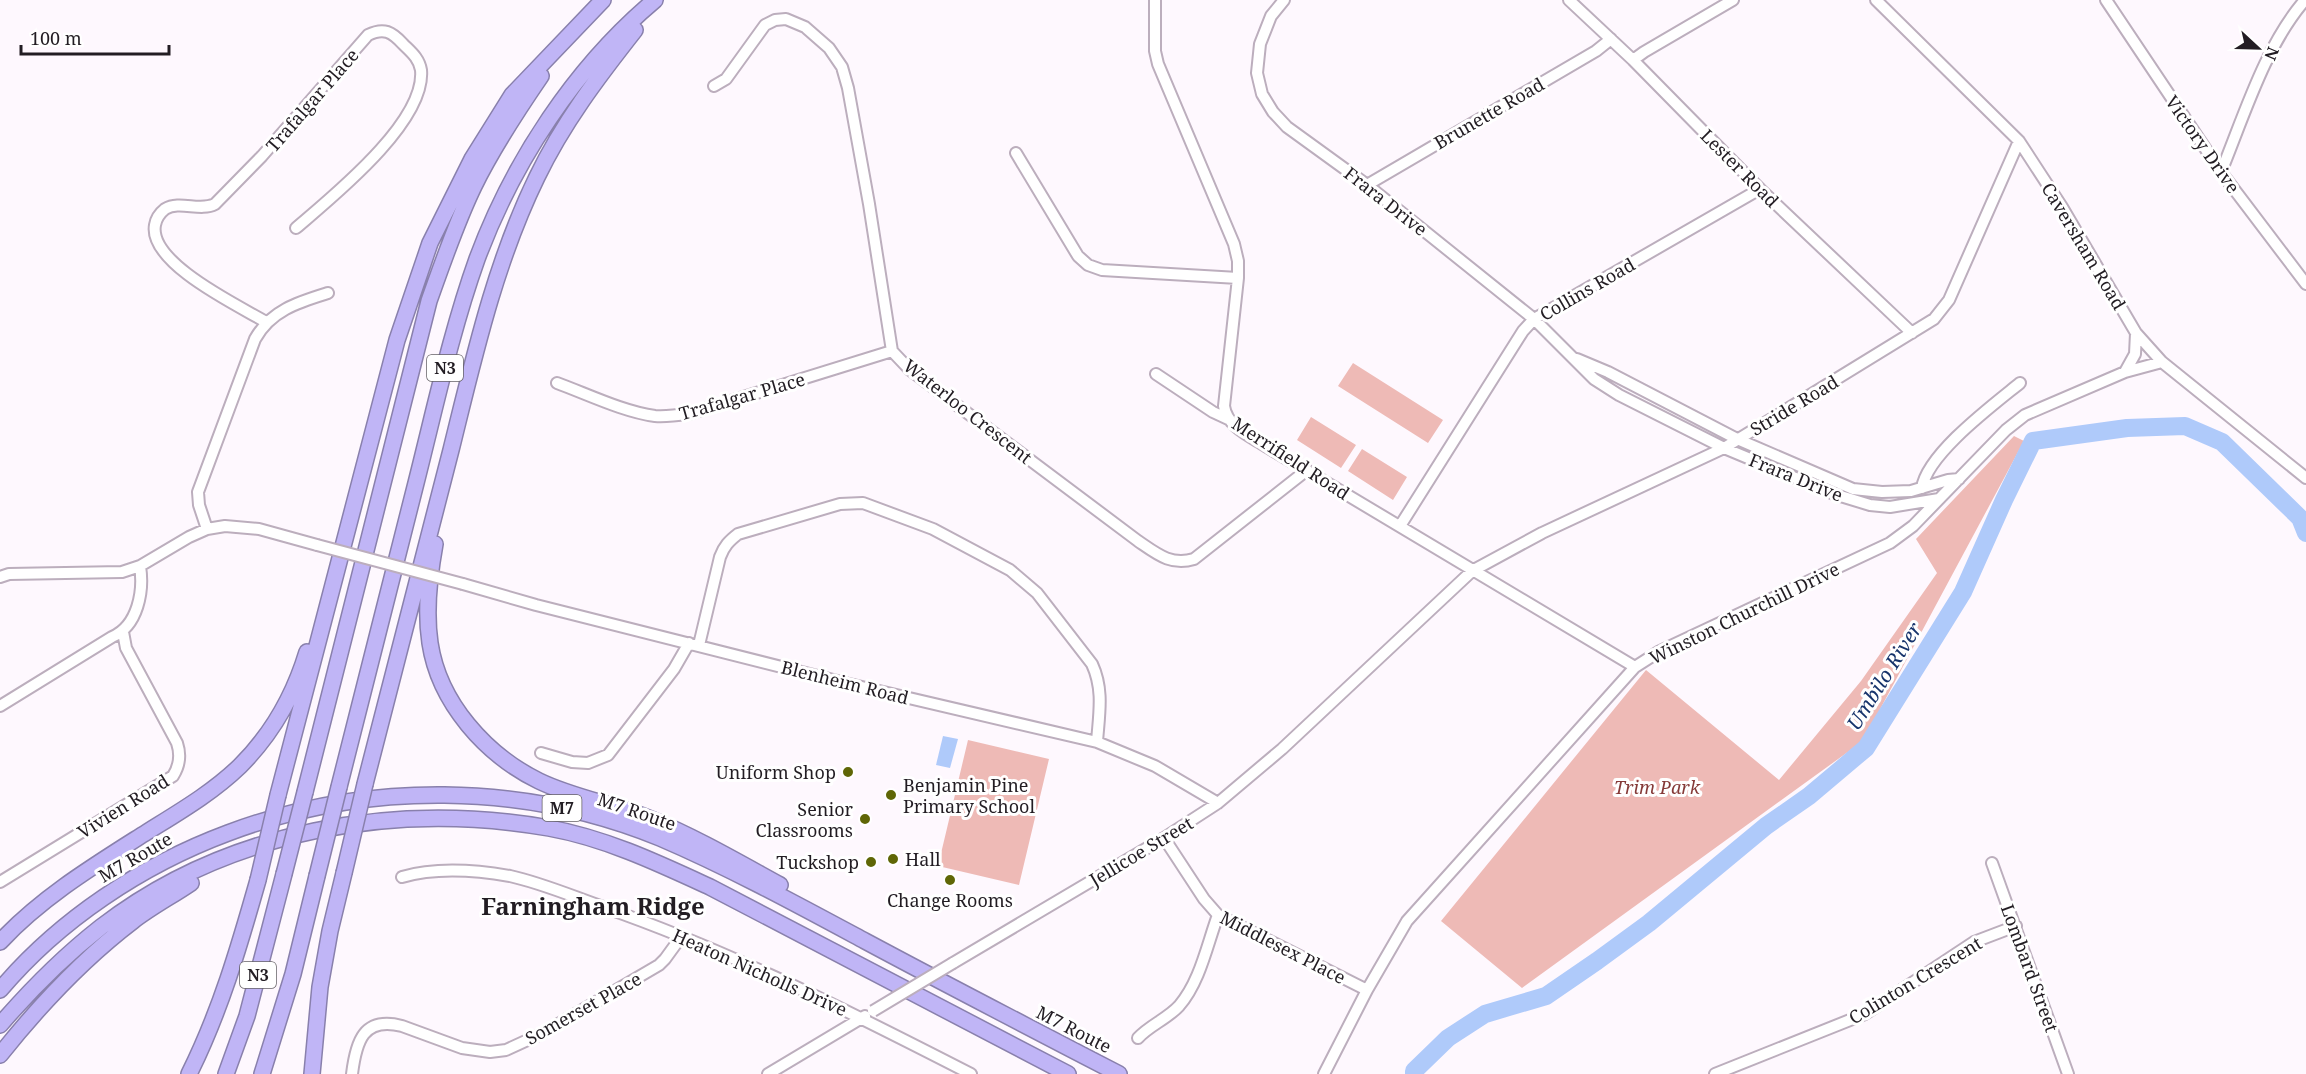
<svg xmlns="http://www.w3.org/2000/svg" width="2306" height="1074" font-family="'Noto Serif',serif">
<rect width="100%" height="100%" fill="#fef8fe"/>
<path fill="#eebab6" d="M1353,363L1443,420L1428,443L1338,386Z
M1311,417L1356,445L1341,468L1297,440Z
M2014,436L2024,441L1863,741L1522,988L1441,921L1646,670L1779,780L1861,681L1937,573L1916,539Z
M1362,449L1407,477L1393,500L1348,471Z
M968,740L1049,759L1019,885L938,866Z"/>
<path fill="#afcafa" d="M943,736L958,739L950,768L936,765Z"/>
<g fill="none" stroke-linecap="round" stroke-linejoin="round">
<path stroke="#afcafa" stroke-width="18" d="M1414,1074V1071L1448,1038L1485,1014L1546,996L1597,961L1649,923L1766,826L1809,796L1866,748L1963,592L2004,500L2033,441L2127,428L2185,426L2222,442L2300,518L2306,533"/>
<defs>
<path id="minor" d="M1155,0V51L1158,64L1234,244L1238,261V278L1224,406C1227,427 1250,436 1267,447L1635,667
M1284,0L1271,16L1260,44L1257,73L1262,94L1273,112L1287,127L1367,185L1534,319L1594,379L1619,395L1724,448L1834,494L1870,505L1890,507L1939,499
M1569,0L1633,60L1760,189L1912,333
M1876,0L2019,141L2062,207L2136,333L2162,362L2306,478
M2106,0L2221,172L2306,284
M1633,60L1644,52L1733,0
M714,86L726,79L765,25L775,20L786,19L805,27L829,48L842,67L848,88L869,204L892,351L910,370L1138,541C1157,554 1171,566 1194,559L1307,470
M1016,153L1078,256L1088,265L1102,270L1238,278
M2221,172C2244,116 2265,46 2305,0
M1367,185L1596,51L1611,39
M266,322C239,306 148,263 155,225C156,219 160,213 165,209C180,200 200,212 215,204L262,156L368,35C384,27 392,32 403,44C411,52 419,58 421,70C426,122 332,197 296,228
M1577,359L1608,372L1737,439L1853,489L1882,492L1911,491L1948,480L1959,479
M2125,372L2135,354L2136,333
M1156,374L1213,412L1228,419
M557,383C587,394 624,412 655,416C668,417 679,415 692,413L892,351
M1922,488C1927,454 1993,405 2020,383
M1400,526L1523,331L1534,319L1760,189
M207,529L199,505L198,492L255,339C271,310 299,302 328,293
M0,577L9,574L122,572L140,566L189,537L207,529L225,526L259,529L317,545
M463,584L536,605L849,684L1097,742L1155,766L1218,803
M699,645L720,557C724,546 729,541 738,534L840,504L863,503L933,529L1010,570L1037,593L1092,664C1104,690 1099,714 1097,742
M0,706L112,637C138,626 144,591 140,566
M541,753L572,762L588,763L608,755L674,669L689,643
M1164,838L1204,899L1218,915L1367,990
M1992,863L2068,1074
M402,877C436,867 475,870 510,876C542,883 574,897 606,908C732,952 852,1013 971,1074
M0,882L173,776C180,765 181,755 177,743L126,648L123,632
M953,963L1164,838L1218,803L1282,749L1472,571L1542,533L1724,448L1934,319L1949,300L2019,141
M1138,1038C1150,1025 1167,1019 1179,1006C1200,982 1207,945 1218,915
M352,1074C356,1042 363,1016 402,1026L462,1048L490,1052L506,1050L543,1033L659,965L665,959L681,937
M768,1074L865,1016
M1324,1074L1367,990L1407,921L1635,667L1660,651L1890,543L1913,526L2006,430L2025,415L2125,372L2162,362
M1715,1074L1865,1014L1974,942L2016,926"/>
<path id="highway" d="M435,544C429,577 425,610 430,643C439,703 486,755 539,781C574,798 614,804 651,819C695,837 738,862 780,885
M365,784C394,673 422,561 451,450C474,357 495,263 537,177C563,123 598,77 635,30
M339,787C365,686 390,584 416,483C435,408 451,332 477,259C513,162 575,67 655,0
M305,792L429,301C443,262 456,223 474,186C493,147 517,111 541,76
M278,795L397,340L430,243L472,159L512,95L603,0
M0,942C42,897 95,865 147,832C179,812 212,793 240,766C272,734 294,695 307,652
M0,990C59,920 142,865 228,833C366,781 523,782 660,838C730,868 798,905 865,941C949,986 1034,1030 1119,1074
M0,1025C31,989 64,956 101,927C227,830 394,801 549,828C605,838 658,863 710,887L1068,1074
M0,1055C39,1006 83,959 133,921C151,907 172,896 191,883
M189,1074C220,1012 239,947 258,880
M226,1074L247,1016L284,874
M262,1074L293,974L317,876
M312,1074L320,987L330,931L344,873"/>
</defs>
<use href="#minor" stroke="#bcaebd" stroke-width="14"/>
<use href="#highway" stroke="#8980ac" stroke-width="18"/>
<use href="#minor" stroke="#fff" stroke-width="10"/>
<use href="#highway" stroke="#c0b5f6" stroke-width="15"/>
<defs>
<path id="minor-bridge" d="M317,545L463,584
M873,1011L953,963"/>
<path id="highway-bridge" d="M344,873L365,784
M284,874L305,792
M317,876L339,787
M258,880L278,795"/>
</defs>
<use href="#minor-bridge" stroke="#bcaebd" stroke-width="14" stroke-linecap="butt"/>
<use href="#highway-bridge" stroke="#8980ac" stroke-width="18" stroke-linecap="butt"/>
<use href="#minor-bridge" stroke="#fff" stroke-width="10"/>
<use href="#highway-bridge" stroke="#c0b5f6" stroke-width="15"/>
</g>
<g fill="#5f6606" stroke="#fff" stroke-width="2">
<circle cx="848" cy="772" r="6"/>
<circle cx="891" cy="795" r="6"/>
<circle cx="865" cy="819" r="6"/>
<circle cx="893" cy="859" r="6"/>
<circle cx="871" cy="862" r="6"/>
<circle cx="950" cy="880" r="6"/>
</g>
<g text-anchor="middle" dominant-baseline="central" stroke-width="6" stroke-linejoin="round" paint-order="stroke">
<g fill="#fff" stroke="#646165" stroke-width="1.5">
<rect x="427" y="355" width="36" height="26" rx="4.5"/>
<rect x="542.5" y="795" width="39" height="26" rx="4.5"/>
<rect x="240" y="962" width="36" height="26" rx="4.5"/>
</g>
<g font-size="16" font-weight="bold" fill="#221d23">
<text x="445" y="368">N3</text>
<text x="562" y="808">M7</text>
<text x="258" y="975">N3</text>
</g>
<g font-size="18" fill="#221d23" stroke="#fff">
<text transform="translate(312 100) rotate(-49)">Trafalgar Place</text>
<text transform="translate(1489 113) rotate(-30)">Brunette Road</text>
<text transform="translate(2203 144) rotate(55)">Victory Drive</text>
<text transform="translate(1740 168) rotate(45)">Lester Road</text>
<text transform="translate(1386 201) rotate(38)">Frara Drive</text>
<text transform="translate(2084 246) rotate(59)">Caversham Road</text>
<text transform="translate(1587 289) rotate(-30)">Collins Road</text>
<text transform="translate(742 396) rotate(-16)">Trafalgar Place</text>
<text transform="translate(1794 405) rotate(-31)">Stride Road</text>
<text transform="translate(968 411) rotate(38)">Waterloo Crescent</text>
<text transform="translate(1291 458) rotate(33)">Merrifield Road</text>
<text transform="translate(1796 477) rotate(22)">Frara Drive</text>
<text transform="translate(1744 613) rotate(-26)">Winston Churchill Drive</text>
<text transform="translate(845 682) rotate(14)">Blenheim Road</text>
<text transform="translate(123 806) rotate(-32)">Vivien Road</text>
<text transform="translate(637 811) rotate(19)">M7 Route</text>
<text transform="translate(1141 851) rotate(-31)">Jellicoe Street</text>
<text transform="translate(135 857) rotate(-30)">M7 Route</text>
<text transform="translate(1283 947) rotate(27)">Middlesex Place</text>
<text transform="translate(2030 968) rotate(70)">Lombard Street</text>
<text transform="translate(760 972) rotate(24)">Heaton Nicholls Drive</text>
<text transform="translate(1915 980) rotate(-31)">Colinton Crescent</text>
<text transform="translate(583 1008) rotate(-29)">Somerset Place</text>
<text transform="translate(1074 1029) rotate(27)">M7 Route</text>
</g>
<g font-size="18" fill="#221d23" stroke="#fff" text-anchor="end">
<text x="836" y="772">Uniform Shop</text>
<text x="903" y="785" text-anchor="start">Benjamin Pine<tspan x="903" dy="21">Primary School</tspan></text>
<text x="853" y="809">Senior<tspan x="853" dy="21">Classrooms</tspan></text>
<text x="905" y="859" text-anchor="start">Hall</text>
<text x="859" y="862">Tuckshop</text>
<text x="950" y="900" text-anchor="middle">Change Rooms</text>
</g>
<g font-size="18" font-style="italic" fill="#853a38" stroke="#fff">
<text x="1657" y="787">Trim Park</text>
</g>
<g font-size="20" font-style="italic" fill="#17346c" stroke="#fff">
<text transform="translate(1884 676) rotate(-58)">Umbilo River</text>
</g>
<g font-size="24" font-weight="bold" fill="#221d23" stroke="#fff">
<text x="593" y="905">Farningham Ridge</text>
</g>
</g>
<g transform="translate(2258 48) rotate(112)" stroke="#ffffff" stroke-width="4.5" paint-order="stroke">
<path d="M0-4.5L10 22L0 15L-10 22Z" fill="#221d23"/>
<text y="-9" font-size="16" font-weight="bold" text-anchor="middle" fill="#221d23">N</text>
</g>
<path d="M21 45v9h148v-9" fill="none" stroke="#221d23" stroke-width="3"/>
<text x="30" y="45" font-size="18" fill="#221d23" stroke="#ffffff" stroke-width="4.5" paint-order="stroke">100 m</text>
</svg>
